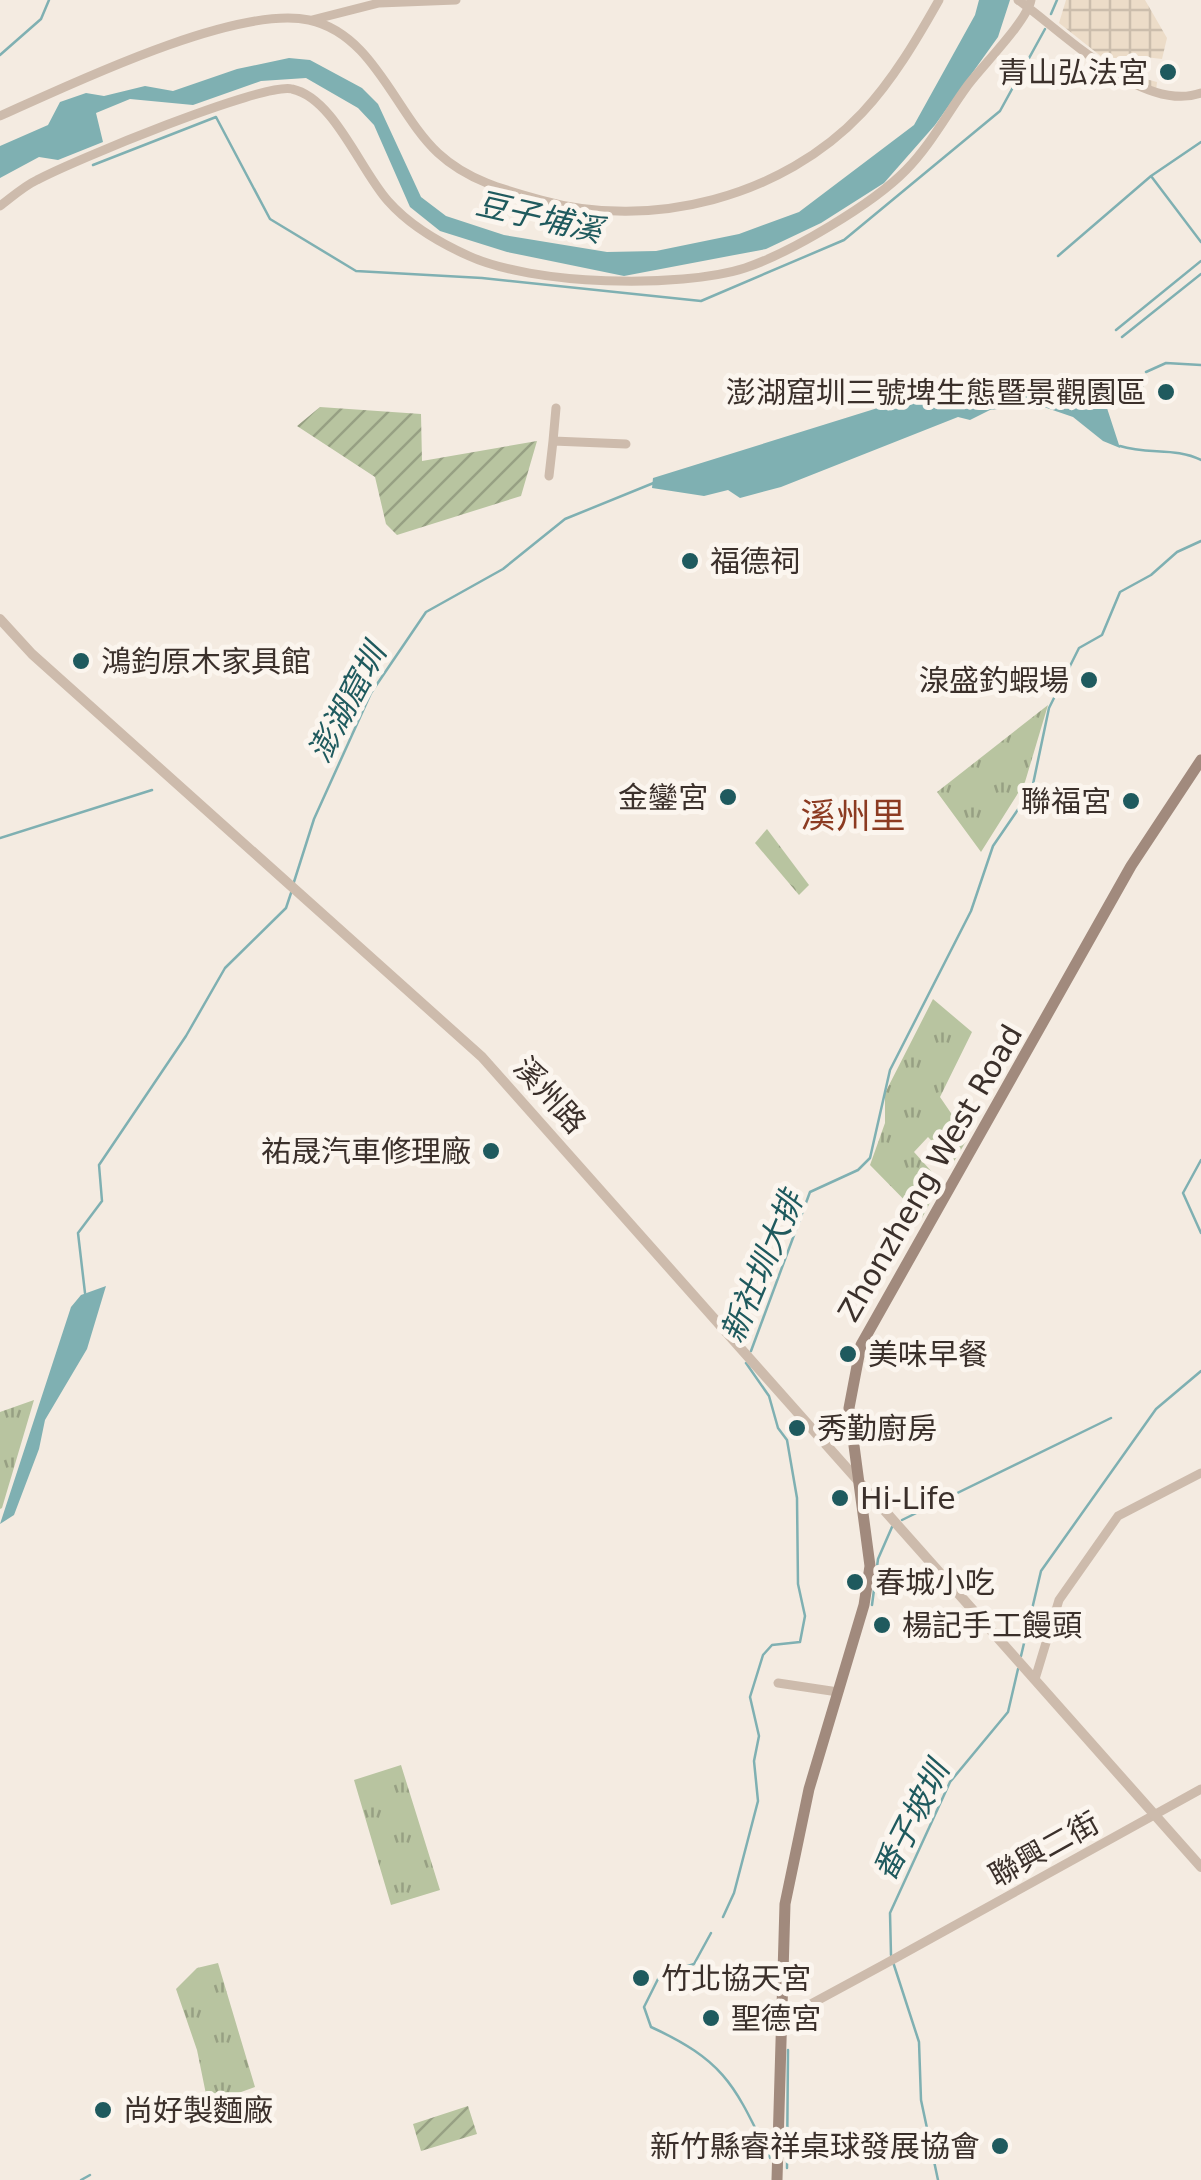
<svg xmlns="http://www.w3.org/2000/svg" width="1201" height="2180" font-family="'DejaVu Sans','Noto Sans TC',sans-serif">
<defs>
<pattern id="grass-tufts" width="24" height="20" patternUnits="userSpaceOnUse" patternTransform="scale(2.5)"><rect width="24" height="20" fill="#b8c4a0"/><path d="M3 7l-1-3M5 7V3M7 7l1-3M15 17l-1-3M17 17v-4M19 17l1-3" fill="none" stroke="#97a083"/></pattern>
<pattern id="forest-crowns" width="20" height="18" patternUnits="userSpaceOnUse" patternTransform="scale(2.5)"><rect width="20" height="18" fill="#b8c4a0"/><path d="M2 6a3 3 0 1 1 6 0M12 15a3 3 0 1 1 6 0" fill="none" stroke="#97a083"/></pattern>
<pattern id="garden-furrows" width="10" height="10" patternUnits="userSpaceOnUse" patternTransform="scale(2.5)"><rect width="10" height="10" fill="#b8c4a0"/><path d="M-1 1l2-2M0 10L10 0M9 11l2-2" fill="none" stroke="#97a083"/></pattern>
<pattern id="plaza-grid" width="8" height="8" patternUnits="userSpaceOnUse" patternTransform="scale(2.5)"><rect width="8" height="8" fill="#ecdcc8"/><path d="M0 4h8M4 0v8" fill="none" stroke="#cbbdac"/></pattern>
</defs>
<rect width="100%" height="100%" fill="#f4ebe1"/>
<path fill="url(#grass-tufts)" d="M1048,705L1025,782L981,852L937,792Z
M933,999L972,1032L940,1097L968,1138L953,1163L928,1137L914,1152L941,1182L922,1218L870,1165L885,1123V1093Z
M34,1400L2,1508L0,1509V1412Z
M401,1765L440,1890L391,1905L354,1780Z
M218,1963L255,2087L208,2104L197,2050L176,1989L197,1968Z"/>
<path fill="url(#forest-crowns)" d="M767,829L809,885L799,895L755,843Z"/>
<path fill="url(#garden-furrows)" d="M320,407L421,414L422,461L537,441L521,496L397,535L386,524L375,477L297,426Z
M468,2106L477,2134L421,2151L413,2124Z"/>
<path fill="url(#plaza-grid)" d="M1066,0H1145L1167,38L1162,59L1145,57L1142,78L1157,82L1156,91L1131,80L1059,23Z"/>
<path fill="#7fb0b2" d="M979,0H1010L998,37L935,125L884,183L821,223L766,249L624,276L507,252L440,231L410,207L374,125L358,108L306,78L261,81L193,105L130,99L96,113L103,142L58,160L39,157L0,178V146L48,125L60,102L86,93L104,96L145,86L173,91L237,69L289,58L310,60L362,88L378,104L421,197L446,216L504,235L607,252L656,251L739,234L799,212L914,125L975,15Z
M1115,375L1144,386L1106,405L1120,448L1103,441L1073,417L1035,404L990,410L970,420L958,417L781,487L740,498L728,490L704,496L652,488L653,478L913,397L969,392L1012,379C1043,394 1083,384 1115,375Z
M106,1286L87,1349L45,1420L39,1449L14,1515L0,1524L71,1307L81,1295Z"/>
<g fill="none" stroke-linecap="round" stroke-linejoin="round">
<path stroke="#7fb0b2" stroke-width="2.5" d="M1051,14L1057,0
M0,55L41,19L49,0
M93,165L216,117L270,219L356,271L482,278L701,301L844,240L1000,111L1045,29
M1151,176L1201,242
M1058,256L1151,176L1201,142
M1116,330L1201,261
M1122,337L1201,274
M1146,372L1166,363L1201,365
M1120,446C1147,455 1176,447 1201,460
M0,838L152,790
M293,885L314,819L371,693L426,612L503,569L565,519L656,482
M1201,1160L1183,1193L1201,1233
M85,1293L78,1233L102,1201L99,1165L186,1036L225,968L286,908L291,893
M751,1351L810,1192L858,1170L870,1158L890,1070L971,911L993,846L1032,789L1049,708L1079,648L1102,635L1120,592L1151,575L1177,552L1201,541
M902,1520L1111,1418
M872,1605L878,1559L892,1527
M1021,1656L1041,1571L1156,1409L1201,1371
M723,1917L734,1893L758,1801L754,1761L759,1736L750,1697L763,1655L772,1645L800,1642L805,1616L798,1584L797,1498L787,1440L778,1428L769,1396L746,1363
M711,1933L694,1964L660,1975L644,2007L651,2027C727,2062 735,2087 770,2158
M891,1955L890,1913L950,1782L1008,1712L1018,1669
M893,1962L919,2042L921,2100L938,2180
M787,2168L788,2050
M81,2180L90,2175"/>
<path stroke="#cdbbac" stroke-width="9" d="M1018,0C1063,32 1143,114 1201,93
M312,20L379,3L456,0
M0,116C69,85 237,4 309,20C374,34 395,113 438,153C467,180 504,190 541,200C651,231 783,197 862,113C893,80 917,39 939,0
M0,206C12,197 24,186 37,180C72,161 263,82 292,89C334,98 360,170 388,201C410,226 440,243 469,256C532,285 679,289 745,268C790,253 873,204 906,170C930,146 948,112 968,85C983,65 1027,21 1031,0
M556,408L553,441L626,444
M549,476L553,441
M1035,1679L1059,1600L1118,1516L1201,1473
M778,1683L838,1692
M781,2015L798,2011L883,1965L1201,1789"/>
<path stroke="#cdbbac" stroke-width="10" d="M0,619L32,654L482,1057L1201,1867"/>
<path stroke="#a18a7d" stroke-width="11" d="M777,2180L785,1904L809,1789L864,1605L870,1566L849,1408L861,1345L1131,866L1201,760"/>
</g>
<g fill="#1f5a5e" stroke="#fbf5ee" stroke-width="4">
<circle cx="1168" cy="72" r="10"/>
<circle cx="1166" cy="392" r="10"/>
<circle cx="690" cy="561" r="10"/>
<circle cx="81" cy="661" r="10"/>
<circle cx="1089" cy="680" r="10"/>
<circle cx="728" cy="797" r="10"/>
<circle cx="1131" cy="801" r="10"/>
<circle cx="491" cy="1151" r="10"/>
<circle cx="848" cy="1354" r="10"/>
<circle cx="797" cy="1428" r="10"/>
<circle cx="840" cy="1498" r="10"/>
<circle cx="855" cy="1582" r="10"/>
<circle cx="882" cy="1625" r="10"/>
<circle cx="641" cy="1978" r="10"/>
<circle cx="711" cy="2018" r="10"/>
<circle cx="103" cy="2110" r="10"/>
<circle cx="1000" cy="2146" r="10"/>
</g>
<g text-anchor="middle" dominant-baseline="central" stroke-width="10" stroke-linejoin="round" paint-order="stroke">
<g font-size="30" fill="#3b302b" stroke="#fbf5ee" text-anchor="start">
<text x="1148" y="72" text-anchor="end">青山弘法宮</text>
<text x="1146" y="392" text-anchor="end">澎湖窟圳三號埤生態暨景觀園區</text>
<text x="710" y="561">福德祠</text>
<text x="101" y="661">鴻鈞原木家具館</text>
<text x="1069" y="680" text-anchor="end">湶盛釣蝦場</text>
<text x="708" y="797" text-anchor="end">金鑾宮</text>
<text x="1111" y="801" text-anchor="end">聯福宮</text>
<text x="471" y="1151" text-anchor="end">祐晟汽車修理廠</text>
<text x="868" y="1354">美味早餐</text>
<text x="817" y="1428">秀勤廚房</text>
<text x="860" y="1498">Hi-Life</text>
<text x="875" y="1582">春城小吃</text>
<text x="902" y="1625">楊記手工饅頭</text>
<text x="661" y="1978">竹北協天宮</text>
<text x="731" y="2018">聖德宮</text>
<text x="123" y="2110">尚好製麵廠</text>
<text x="980" y="2146" text-anchor="end">新竹縣睿祥桌球發展協會</text>
</g>
<g font-size="30" fill="#3b302b" stroke="#fbf5ee">
<text transform="translate(550 1095) rotate(48)">溪州路</text>
<text transform="translate(930 1173) rotate(-60)">Zhonzheng West Road</text>
<text transform="translate(1044 1849) rotate(-29)">聯興二街</text>
</g>
<g font-size="32" font-style="italic" fill="#1f5a5e" stroke="#fbf5ee">
<text transform="translate(539 217) rotate(13)">豆子埔溪</text>
<text transform="translate(347 703) rotate(-62)">澎湖窟圳</text>
<text transform="translate(762 1267) rotate(-67)">新社圳大排</text>
<text transform="translate(911 1821) rotate(-63)">番子坡圳</text>
</g>
<g font-size="35" fill="#8c3b22" stroke="#fbf5ee">
<text x="853" y="816">溪州里</text>
</g>
</g>
</svg>
